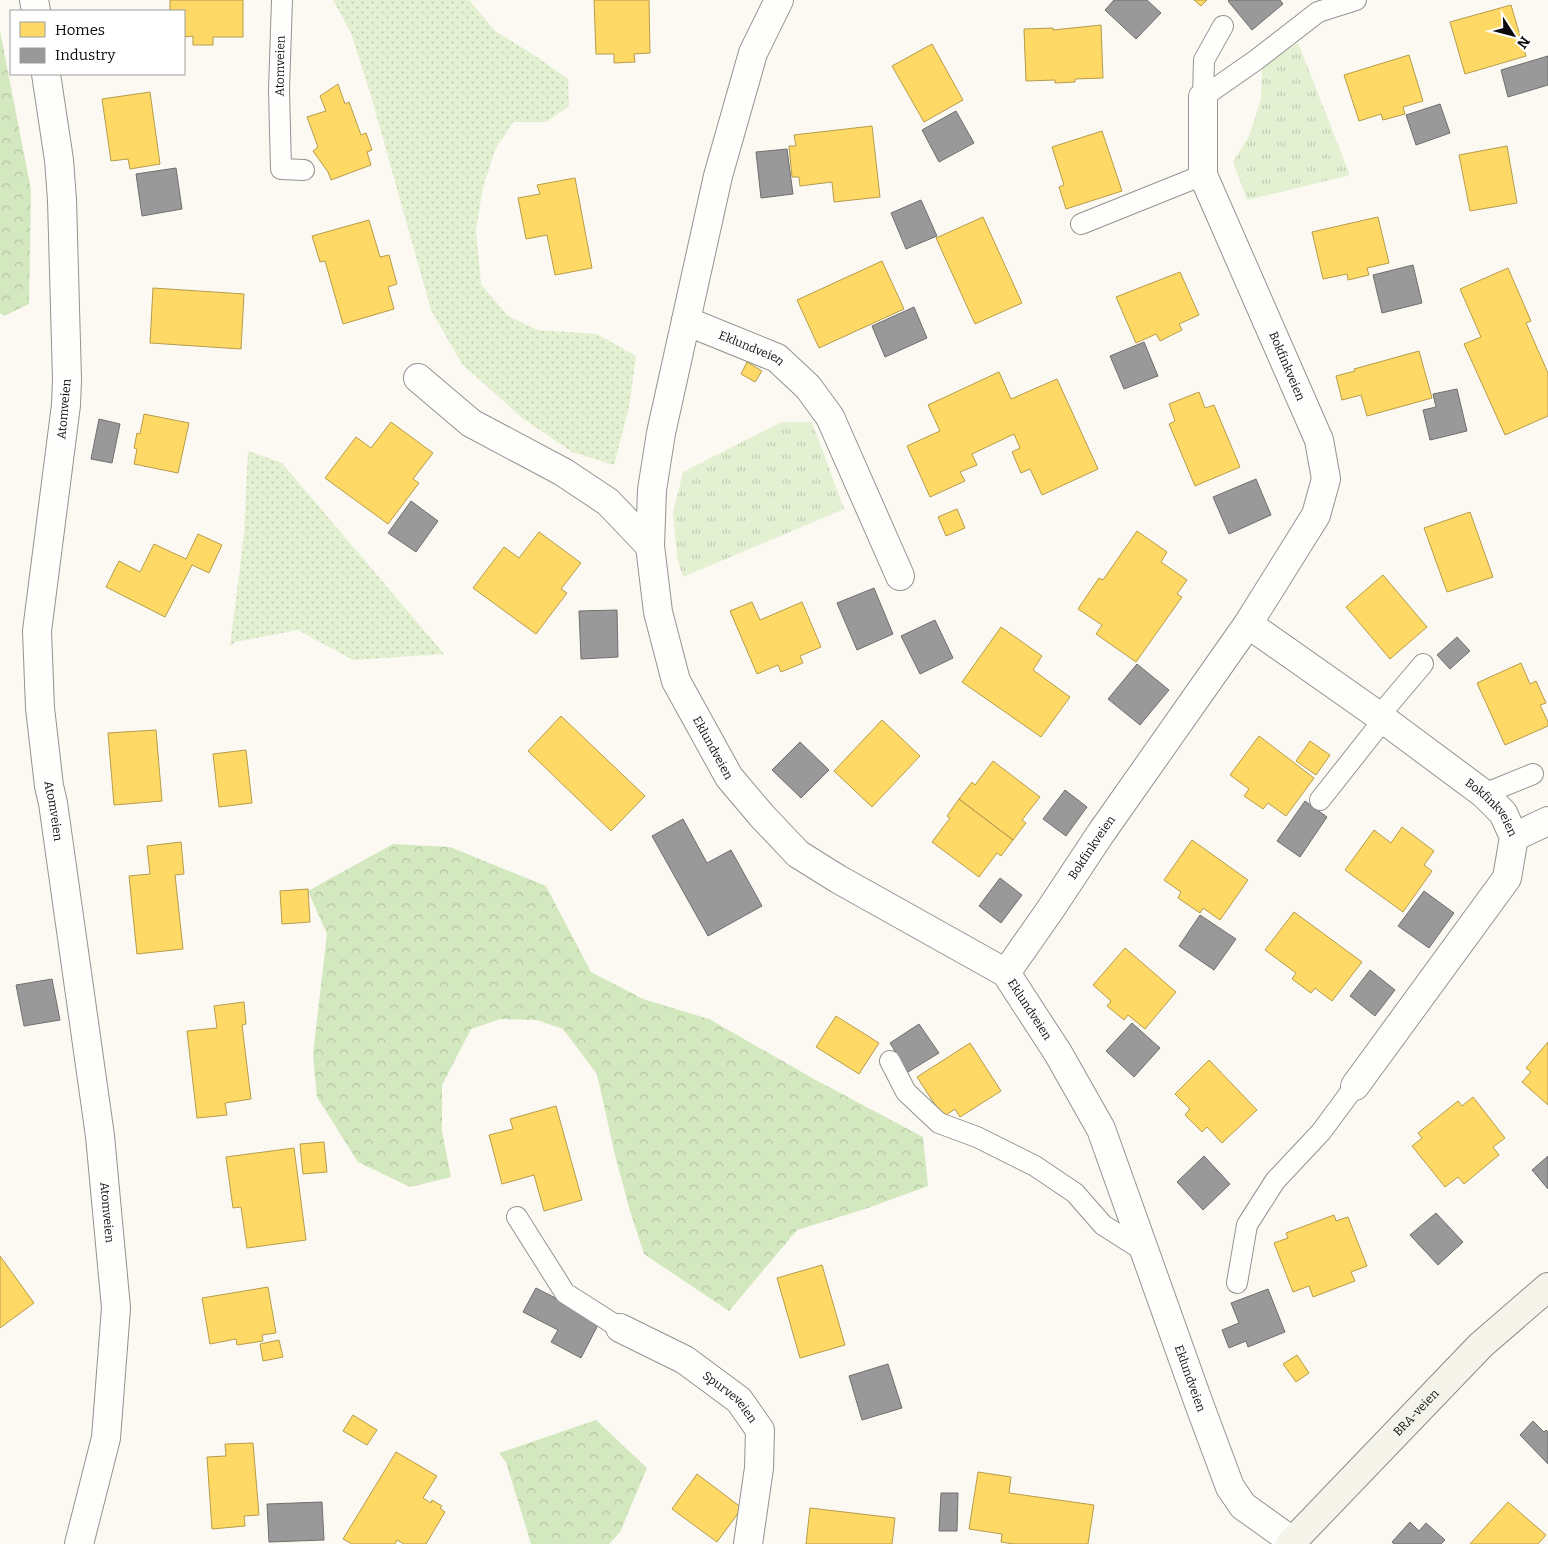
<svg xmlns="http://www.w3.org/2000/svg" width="1548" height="1544" font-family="Bitter,serif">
<defs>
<pattern id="grass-dots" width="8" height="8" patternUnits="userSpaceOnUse" patternTransform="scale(1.25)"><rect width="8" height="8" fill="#e3f0d2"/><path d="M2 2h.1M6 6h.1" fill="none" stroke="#c2cdb3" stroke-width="1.8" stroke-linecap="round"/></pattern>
<pattern id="forest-crowns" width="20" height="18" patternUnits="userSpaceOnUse" patternTransform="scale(1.25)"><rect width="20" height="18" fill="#d3e8bf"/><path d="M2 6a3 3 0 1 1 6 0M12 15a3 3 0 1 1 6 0" fill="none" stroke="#b4c6a3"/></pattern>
<pattern id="park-tufts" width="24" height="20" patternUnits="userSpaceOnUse" patternTransform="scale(1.25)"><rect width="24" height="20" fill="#e3f0d2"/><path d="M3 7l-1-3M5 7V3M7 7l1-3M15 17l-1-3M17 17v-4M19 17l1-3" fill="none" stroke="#c2cdb3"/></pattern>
</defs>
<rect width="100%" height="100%" fill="#fbf9f2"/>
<path fill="url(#grass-dots)" d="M333,0H469L495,31L534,55L568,79L569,106L546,122H513L495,150L483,187L476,230L481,284L508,316L538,330L597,334L636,356L629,407L614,465L572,452L521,417L462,364L431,310L371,96L351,33Z
M248,451L282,463L444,654L353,660L298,630L235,642L230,646L244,535Z"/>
<path fill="url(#forest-crowns)" d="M0,31L31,190L29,304L4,316L0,313Z
M393,844L450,847L546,886L591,972L643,999L709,1019L814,1079L923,1137L928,1186L865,1209L797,1230L729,1311L644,1254L630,1211L615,1155L597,1074L563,1029L537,1020L500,1019L471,1029L442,1085V1131L451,1177L410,1187L358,1162L317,1097L313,1054L327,934L308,891Z
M596,1420L647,1468L620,1532L609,1544H531L506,1462L499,1453Z"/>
<path fill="url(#park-tufts)" d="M1298,43L1350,175L1247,200L1233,162L1249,136L1261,100L1262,65Z
M782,422H812L844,509L683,577L677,557L673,513L683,472Z"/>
<path fill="#ffd966" stroke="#b69c4b" d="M170,0H243V37H213V45H193V36L184,37V11H170Z
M594,0H649L650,53L634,54L635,62L614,63V54H596Z
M1194,0H1207L1201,6Z
M1511,5L1526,56L1465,74L1450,22Z
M1101,25L1103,78L1075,79V82L1055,83V80L1026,81L1024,29L1053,28V30Z
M932,44L963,100L924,122L892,66Z
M1409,55L1423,101L1403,107L1405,114L1383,120L1381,114L1359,121L1344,75Z
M338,84L345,104L349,102L361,135L366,133L372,150L367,152L371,165L331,180L328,172L313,151L318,147L307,117L326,111L320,96Z
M150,92L160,164L130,169L128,159L111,161L102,99Z
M872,126L880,197L834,202L832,182L800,186L799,177H792L789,146H796L794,135Z
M1102,131L1122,191L1066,209L1059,187L1064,185L1052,147Z
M1507,146L1517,203L1470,211L1459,155Z
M575,178L592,268L555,275L547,235L526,239L518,198L540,194L537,185Z
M983,217L1022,303L975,324L936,238Z
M1378,217L1389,263L1367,268L1369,275L1348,280L1347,274L1323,279L1312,232Z
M369,220L380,257L389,255L397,284L388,287L394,309L343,324L325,261L320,262L312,236Z
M882,261L904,309L819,348L797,300Z
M1508,268L1531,321L1526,323L1548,373V416L1505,435L1464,344L1481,337L1460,289Z
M1180,272L1199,315L1179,324L1182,330L1160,341L1156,334L1136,343L1116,297Z
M153,288L244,294L241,349L150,343Z
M1419,351L1432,398L1367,416L1361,395L1342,400L1336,376L1355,371L1354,369Z
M747,362L762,371L755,382L741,374Z
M999,372L1011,399L1057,379L1098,469L1042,495L1030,469L1021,473L1012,452L1020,448L1014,434L972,454L977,465L960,472L965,481L930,497L907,446L940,431L928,405Z
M1199,392L1205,408L1214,405L1240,467L1195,486L1169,424L1175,421L1169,404Z
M144,414L189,423L178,473L134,464L137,449L134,448L137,433L140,434Z
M391,422L433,453L413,479L419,483L388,524L325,478L356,437L371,448Z
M957,509L965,528L946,536L938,517Z
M1470,512L1493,577L1447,592L1424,528Z
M1137,531L1167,552L1161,562L1187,580L1177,594L1182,597L1136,662L1096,634L1102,625L1078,609L1099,578L1103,580Z
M539,532L581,563L561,589L567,593L536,634L473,588L504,547L519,558Z
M198,534L222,545L209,573L192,565L165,617L106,587L119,561L140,572L154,544L186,559Z
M1383,575L1427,627L1390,659L1346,607Z
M752,602L760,620L802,602L821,647L800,656L803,663L781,672L778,665L757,674L730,611Z
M1001,627L1042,656L1033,670L1070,697L1041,737L962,682Z
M1521,663L1530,684L1536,681L1546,703L1540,705L1548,722V726L1505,745L1477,683Z
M561,716L645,796L611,831L528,751Z
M882,720L920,756L872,807L834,771Z
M156,730L162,801L114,805L108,733Z
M1259,736L1314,778L1286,816L1268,803L1263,809L1244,796L1249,789L1230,775Z
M1310,741L1330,755L1316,775L1296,761Z
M246,750L252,803L219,807L213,754Z
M993,761L1040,797L1022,820L1026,823L1013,840L959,799L972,782L975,785Z
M959,799L1013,840L1001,856L997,853L979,877L932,842L950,818L947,816Z
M1402,827L1434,851L1424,865L1432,871L1403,912L1345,870L1374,830L1391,843Z
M1192,840L1248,880L1220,920L1203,908L1200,913L1178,898L1181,892L1164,880Z
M181,842L184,874L175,875L183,949L137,954L129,876L150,874L147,846Z
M308,889L310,922L282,924L280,891Z
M1294,912L1362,962L1332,1001L1315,988L1311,993L1292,979L1296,973L1265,950Z
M1125,948L1176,992L1145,1029L1128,1015L1124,1020L1107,1006L1111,1001L1093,985Z
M244,1002L246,1024L242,1025L251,1099L225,1103L227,1115L197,1118L187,1031L217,1028L214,1006Z
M836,1016L879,1043L859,1074L816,1047Z
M1548,1042V1105L1522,1082L1531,1072L1526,1068Z
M970,1043L1001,1091L960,1117L955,1109L943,1117L917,1077Z
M1209,1060L1257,1110L1222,1143L1207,1127L1202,1132L1185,1115L1190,1109L1175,1094Z
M1473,1097L1505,1138L1493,1147L1499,1155L1464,1184L1458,1177L1445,1187L1412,1146L1422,1138L1418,1133L1458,1101L1462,1106Z
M556,1106L582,1200L544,1211L534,1175L502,1184L489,1135L513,1129L510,1119Z
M324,1142L327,1172L303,1174L300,1144Z
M294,1148L306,1240L247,1248L241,1207L233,1208L226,1157Z
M1334,1215L1336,1221L1348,1217L1367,1266L1351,1272L1355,1281L1313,1297L1309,1286L1293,1292L1274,1243L1288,1238L1286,1233Z
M0,1256L34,1303L0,1328Z
M822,1265L845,1345L800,1358L777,1278Z
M268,1287L276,1333L262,1335L263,1341L237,1345L236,1339L210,1344L202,1298Z
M279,1340L283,1357L263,1361L260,1344Z
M1297,1355L1309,1373L1296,1382L1283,1364Z
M353,1415L377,1430L367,1445L343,1431Z
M253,1443L259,1515L244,1516L245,1526L212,1529L207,1457L226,1456L225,1444Z
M396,1452L437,1476L423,1498L431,1503L432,1500L442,1506L440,1508L445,1512L426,1544H404L397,1540L395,1544H352L343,1539Z
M978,1472L1011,1477L1009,1493L1094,1505L1088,1544H1014L1001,1542L1002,1534L969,1529Z
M697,1474L742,1508L717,1542L672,1509Z
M1508,1502L1546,1535L1538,1544H1470Z
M810,1508L895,1518L892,1544H806Z"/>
<path fill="#999" stroke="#6f6f6f" d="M1114,0H1147L1161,13L1136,39L1105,10Z
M1229,0H1280L1283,4L1252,30L1228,1Z
M1548,56V85L1508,97L1501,70Z
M1440,104L1450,133L1416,145L1406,115Z
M956,111L974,143L939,162L922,130Z
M787,149L793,194L761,198L756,152Z
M176,168L182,209L142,216L136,174Z
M921,200L937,236L906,249L891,213Z
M1413,265L1422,303L1382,313L1373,275Z
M914,307L927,338L885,357L872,326Z
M1144,342L1158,376L1124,389L1110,356Z
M1457,389L1467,431L1430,440L1423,410L1436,407L1433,394Z
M99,419L120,424L112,463L91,459Z
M1256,479L1271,515L1229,534L1213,497Z
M411,501L438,521L416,552L388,533Z
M874,588L893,634L857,650L837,603Z
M617,610L618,657L581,659L579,611Z
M935,620L953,658L920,674L901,636Z
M1457,637L1470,651L1450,669L1437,655Z
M1137,664L1169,690L1140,725L1108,699Z
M800,742L829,770L801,798L772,770Z
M1065,790L1087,807L1066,836L1043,819Z
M1305,801L1327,817L1300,857L1277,841Z
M683,819L707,863L731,850L762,906L708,936L652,836Z
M1000,878L1022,895L1001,923L979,906Z
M1424,891L1454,913L1429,948L1398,926Z
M1200,915L1236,939L1214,970L1179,946Z
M1370,970L1395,990L1375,1016L1350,996Z
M52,979L60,1020L24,1026L16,985Z
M1132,1023L1160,1048L1134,1077L1106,1051Z
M919,1024L939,1053L908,1072L890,1043Z
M1204,1156L1230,1184L1203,1210L1177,1182Z
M1548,1156V1189L1532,1170Z
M1436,1213L1463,1242L1438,1265L1410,1235Z
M536,1288L600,1321L581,1358L551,1342L558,1330L523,1312Z
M1268,1289L1285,1332L1248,1347L1246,1341L1229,1348L1222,1330L1239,1323L1231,1303Z
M888,1364L902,1408L862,1420L849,1376Z
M1533,1421L1544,1432L1546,1430L1548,1432V1464L1520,1435Z
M941,1493H958L957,1531H939Z
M322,1502L324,1540L269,1542L267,1504Z
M1410,1522L1419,1531L1426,1523L1445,1540L1441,1544H1394L1392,1542Z"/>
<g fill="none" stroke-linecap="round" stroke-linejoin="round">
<defs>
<path id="lane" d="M282,0L279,90L281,169L304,170
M1203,97L1256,60L1318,12L1356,0
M1203,97L1204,60L1223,26
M1081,224L1203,175
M1379,716L1423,664
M1484,794L1533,774
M1320,800L1384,719
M890,1061L906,1092L939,1123L977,1137L1035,1166L1075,1193L1103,1225L1144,1251
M517,1217L565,1293L620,1328
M1237,1283L1247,1225L1275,1181L1321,1132L1355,1086"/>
<g id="street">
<path d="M34,0L36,11"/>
<path id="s1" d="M779,0L753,53L718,176L661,433L652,490L650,546L658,612L676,681L729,777L762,816L798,854L838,879L1006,973L1058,1053L1101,1129L1198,1401L1230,1487L1243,1506L1292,1541"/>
<path id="s2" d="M46,74L59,160L62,200L67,379L66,405L37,631L40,708L49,786L53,803L100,1136L116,1308L106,1438L79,1544"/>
<path id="s3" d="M686,321L777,358L808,387L830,417L900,576"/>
<path d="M418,378L471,423L563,472L608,502L650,546"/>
<path id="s4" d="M1248,624L1379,716L1484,794L1503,813L1514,837L1507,878L1355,1086"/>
<path d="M1514,837L1548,821"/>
<path id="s5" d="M1006,973L1050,910L1101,833L1248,624L1316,515L1326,479L1319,440L1203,175V97"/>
<path id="s6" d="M620,1328L685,1360L739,1400L760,1430L759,1468L748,1544"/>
</g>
<g id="secondary">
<path id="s7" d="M1290,1544L1481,1345L1548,1287"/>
</g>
</defs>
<use href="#lane" stroke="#949390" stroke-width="22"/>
<use href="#street" stroke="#949390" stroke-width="30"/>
<use href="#secondary" stroke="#8b8a87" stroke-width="30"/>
<use href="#lane" stroke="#fefefd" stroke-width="20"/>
<use href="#street" stroke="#fefefd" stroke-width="28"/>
<use href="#secondary" stroke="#f5f4ea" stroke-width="28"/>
</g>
<g text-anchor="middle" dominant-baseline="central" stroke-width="5" stroke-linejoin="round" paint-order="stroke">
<g font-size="12" fill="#0d0d0d" stroke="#fff">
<text transform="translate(280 66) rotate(-89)">Atomveien</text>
<text stroke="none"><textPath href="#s3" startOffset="71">Eklundveien</textPath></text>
<text transform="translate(1287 366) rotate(67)">Bokfinkveien</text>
<text transform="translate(64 409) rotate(-85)">Atomveien</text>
<text stroke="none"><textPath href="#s1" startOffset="778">Eklundveien</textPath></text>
<text stroke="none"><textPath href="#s4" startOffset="306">Bokfinkveien</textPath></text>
<text stroke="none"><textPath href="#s2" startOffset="741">Atomveien</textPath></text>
<text stroke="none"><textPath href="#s5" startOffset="152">Bokfinkveien</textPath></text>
<text stroke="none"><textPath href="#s1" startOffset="1198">Eklundveien</textPath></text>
<text stroke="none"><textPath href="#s2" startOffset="1146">Atomveien</textPath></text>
<text stroke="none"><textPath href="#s1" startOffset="1602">Eklundveien</textPath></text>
<text stroke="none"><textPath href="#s6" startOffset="131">Spurveveien</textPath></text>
<text stroke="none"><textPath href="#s7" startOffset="182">BRA-veien</textPath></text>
</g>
</g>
<rect x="10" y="10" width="175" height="65" fill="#ffffff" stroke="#9e9e9e"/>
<rect x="20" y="22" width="25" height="15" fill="#ffd966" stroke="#9e9e9e"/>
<text x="55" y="35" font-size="15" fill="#0d0d0d">Homes</text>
<rect x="20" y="48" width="25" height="15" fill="#999999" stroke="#9e9e9e"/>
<text x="55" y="60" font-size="15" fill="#0d0d0d">Industry</text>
<g transform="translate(1513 35) rotate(126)" stroke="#ffffff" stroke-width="4" paint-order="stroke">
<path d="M0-4L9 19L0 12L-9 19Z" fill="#0d0d0d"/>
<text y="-8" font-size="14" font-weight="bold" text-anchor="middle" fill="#0d0d0d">N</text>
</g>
</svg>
